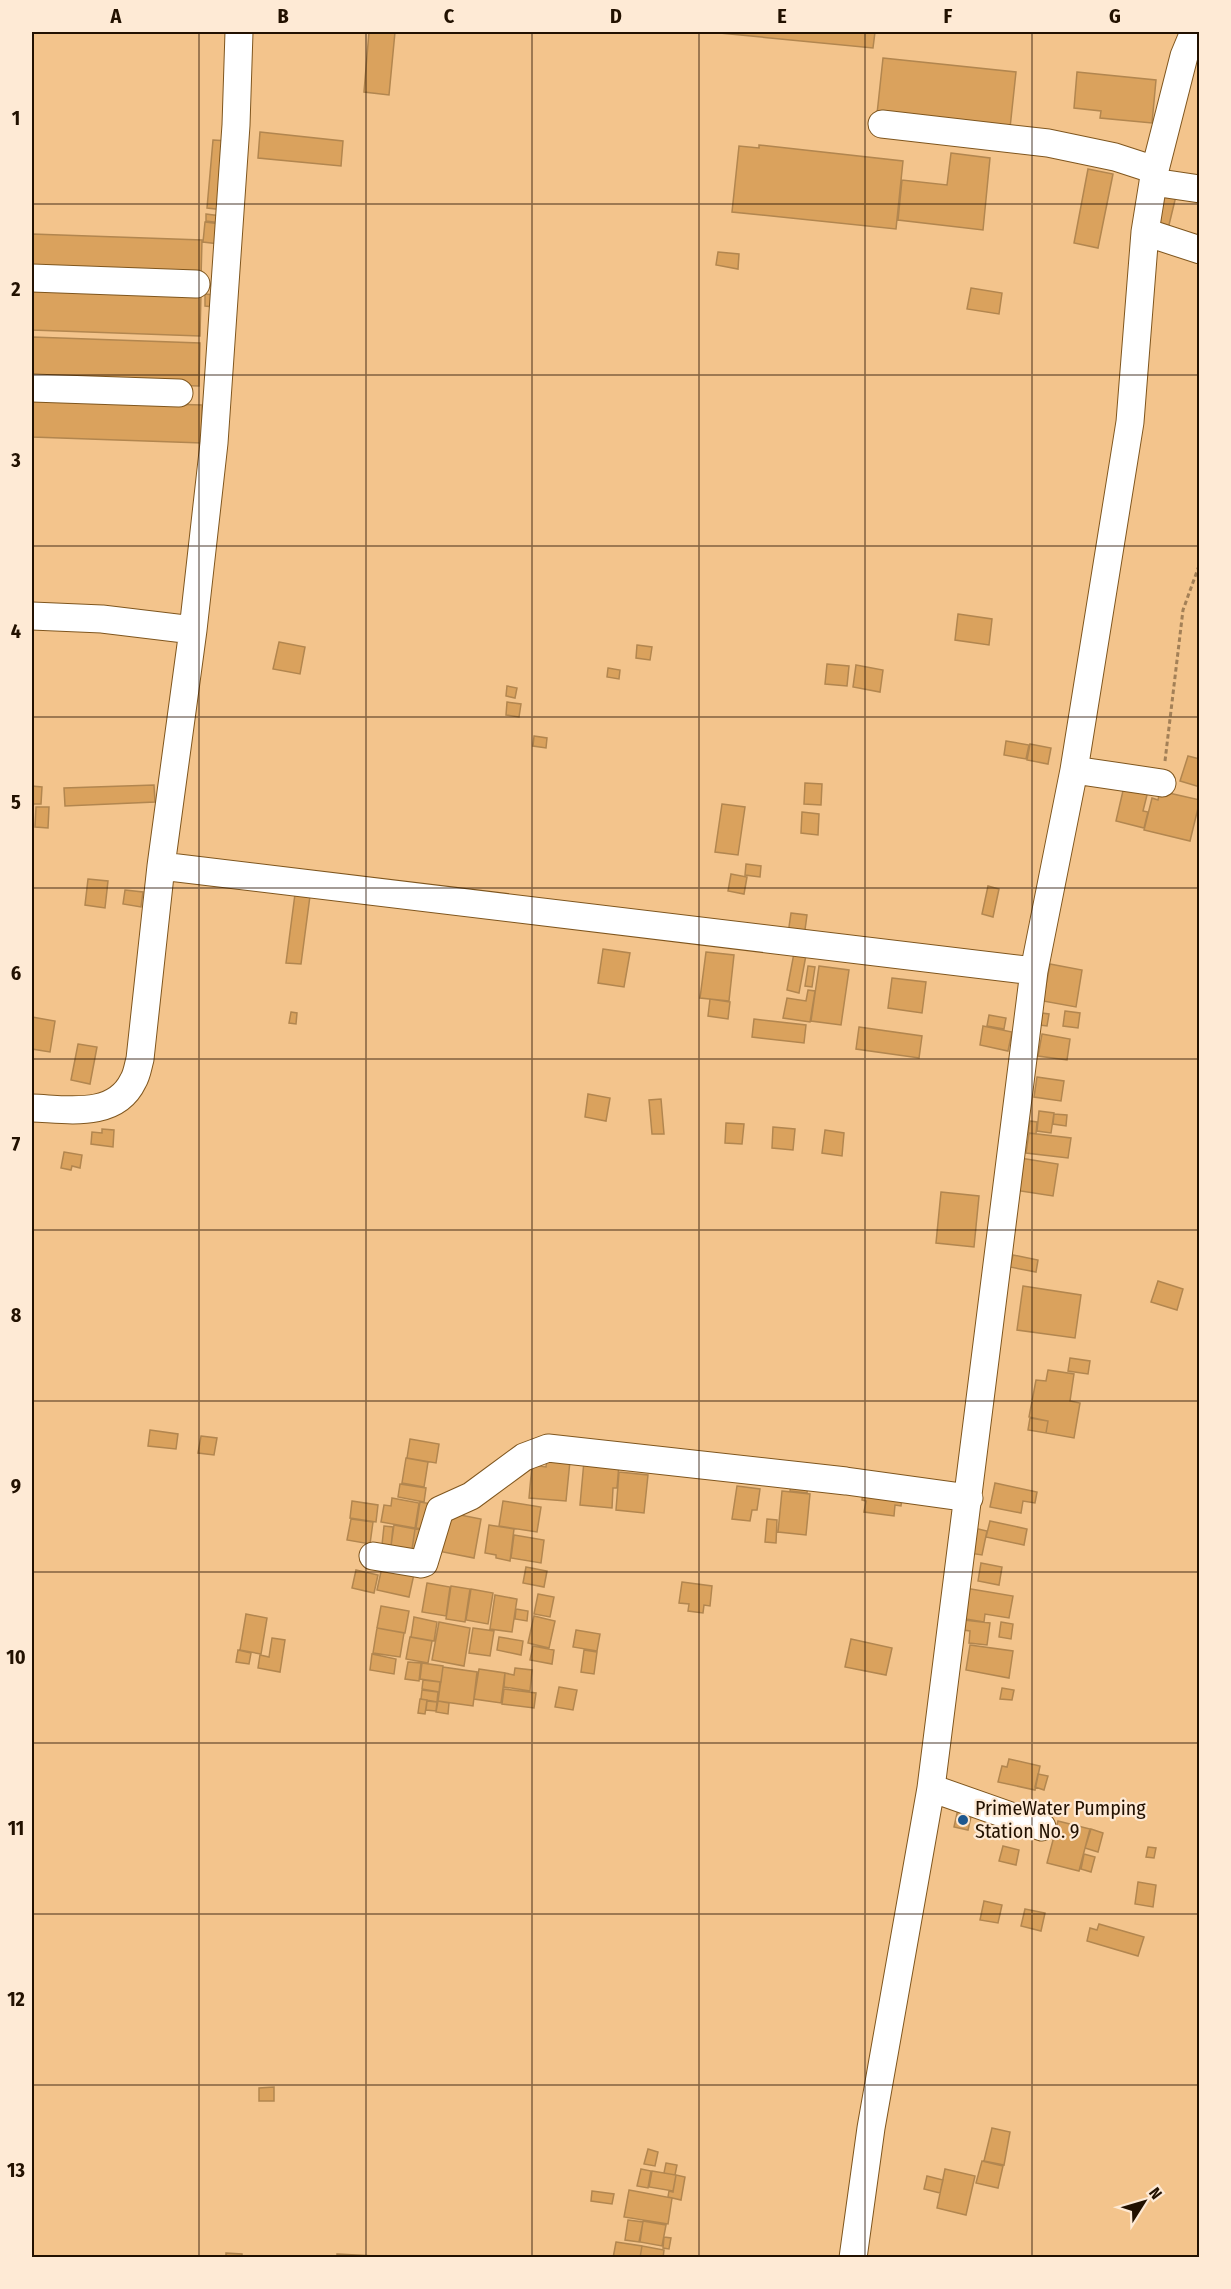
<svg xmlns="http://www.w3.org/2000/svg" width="1231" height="2289" font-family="'Fira Sans Condensed',sans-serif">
<rect width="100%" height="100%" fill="#f3c48c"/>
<path fill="#daa25d" stroke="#b2864f" stroke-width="1.5" d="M369,32H395L389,95L364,92Z
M709,32H875L873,48Z
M883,58L1016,72L1010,128L877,114Z
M1077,72L1156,80L1152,123L1100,118L1101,111L1074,108Z
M260,132L343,141L341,166L258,158Z
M213,140L229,141L224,210L207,208Z
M759,145L903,161L896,229L732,212L739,146L759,148Z
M951,153L990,158L983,230L898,220L902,180L947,185Z
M1088,169L1113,174L1098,248L1074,243Z
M1157,192L1176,196L1168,229L1150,225Z
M206,214L221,216V223L206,221Z
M205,222L221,224L219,244L203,242Z
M32,234L202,240L201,278L32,272Z
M718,252L739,254L738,269L716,265Z
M32,287L201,293L200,336L32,330Z
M971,288L1002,293L999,314L967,309Z
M205,294L215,295L214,307L205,306Z
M32,337L200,343L199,386L32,381Z
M32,400L202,405V443L32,437Z
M958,614L992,619L989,645L955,640Z
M279,642L305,647L300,674L273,669Z
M637,645L652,647L650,660L636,658Z
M827,664L849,666L847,686L825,684Z
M856,665L883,670L880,692L853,687Z
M608,668L620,670L619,679L607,677Z
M507,686L517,688L515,698L506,696Z
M507,702L521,704L519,717L506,715Z
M534,736L547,738L546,748L533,746Z
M1006,741L1029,745L1026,759L1004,755Z
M1030,744L1051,748L1048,764L1027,760Z
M1188,756L1200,759V787L1180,781Z
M1125,782L1148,791L1143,811L1148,812L1144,828L1116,821Z
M805,783L822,784L821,805L804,804Z
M154,785L155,802L65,806L64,788Z
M32,786L42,787L41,804H32Z
M1160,791L1200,800L1190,841L1144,830L1152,798L1158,800Z
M722,804L745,807L738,855L715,852Z
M36,807H49L48,828L35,827Z
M802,812L819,814L818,835L801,833Z
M746,864L761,866L760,877L745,875Z
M731,874L747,877L744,894L728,891Z
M88,879L108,881L105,908L85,905Z
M988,886L999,889L993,917L982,914Z
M125,890L143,892L141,907L123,904Z
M295,894L310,896L301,964L286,963Z
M791,913L807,915L804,937L788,934Z
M603,949L630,953L624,987L598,983Z
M706,952L734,955L729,1001L700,998Z
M794,953L806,955L799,993L787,990Z
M1050,964L1082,970L1076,1007L1043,1001Z
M808,966L815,967L812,987L805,986Z
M819,966L849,970L841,1025L811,1021Z
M892,978L926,982L922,1013L888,1008Z
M808,990L815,991L810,1022L783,1018L787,998L806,1001Z
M710,999L730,1002L728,1019L708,1016Z
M1065,1011L1080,1013L1078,1028L1063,1026Z
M291,1012L297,1013L296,1024L289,1023Z
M1034,1012L1049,1014L1047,1026L1032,1024Z
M989,1015L1006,1018L1004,1029L987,1026Z
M32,1017L55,1021L50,1052L32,1049Z
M754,1019L806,1025L804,1043L752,1037Z
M983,1026L1012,1032L1008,1051L980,1045Z
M859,1027L922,1036L919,1058L856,1049Z
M1042,1034L1070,1039L1067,1060L1038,1056Z
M78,1044L97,1047L90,1084L71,1080Z
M1037,1077L1064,1081L1061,1101L1034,1097Z
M588,1094L610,1098L606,1121L585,1117Z
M661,1099L664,1134H652L649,1100Z
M1039,1111L1054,1113L1051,1133L1037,1131Z
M1054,1114L1067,1115L1066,1126L1053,1124Z
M1030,1121L1037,1122L1036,1134L1028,1133Z
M726,1123L744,1124L742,1144L725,1143Z
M773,1127L795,1129L793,1150L772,1148Z
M102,1129L114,1130L113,1147L91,1144L92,1132L102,1133Z
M825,1130L844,1133L842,1156L822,1153Z
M1029,1133L1071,1138L1068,1158L1026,1153Z
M64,1152L82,1155L80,1168L72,1166L71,1170L61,1168Z
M1020,1158L1058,1164L1053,1196L1015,1190Z
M941,1192L979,1196L974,1247L936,1243Z
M1013,1255L1038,1260L1036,1272L1010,1267Z
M1158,1281L1183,1289L1177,1310L1151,1302Z
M1023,1286L1081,1295L1075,1338L1017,1330Z
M1070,1358L1090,1361L1088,1374L1068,1371Z
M1048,1370L1074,1374L1070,1401L1080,1403L1074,1438L1046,1433L1048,1421L1029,1417L1036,1380L1046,1381Z
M1030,1418L1048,1421L1046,1433L1028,1430Z
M150,1430L178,1434L176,1449L148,1446Z
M201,1436L217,1438L214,1455L198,1453Z
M410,1439L439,1444L436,1463L407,1458Z
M406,1458L428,1462L424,1487L402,1483Z
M547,1458L570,1461L566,1501L529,1498L532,1465L546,1467Z
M584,1461L619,1464L617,1488H613L612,1508L580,1505Z
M619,1472L648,1475L644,1513L616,1510Z
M791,1483L808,1485L807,1493L790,1491Z
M995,1483L1037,1492L1035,1503L1023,1501L1021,1513L990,1507Z
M400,1484L426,1488L424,1502L398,1497Z
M864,1485L903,1490L901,1506L895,1505L894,1516L864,1512L866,1501L862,1500Z
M737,1486L760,1489L757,1510H752L750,1521L732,1519Z
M782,1491L810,1494L806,1535L778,1532Z
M392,1498L419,1503L415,1528L381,1522L384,1505L391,1506Z
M352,1501L378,1505L376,1522L350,1518Z
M503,1501L541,1507L537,1532L499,1526Z
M420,1502L432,1504L428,1530L416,1528Z
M445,1512L481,1519L474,1558L438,1551Z
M351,1519L373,1522L370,1544L347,1540Z
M767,1519L777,1520L776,1543L765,1542Z
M990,1521L1027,1529L1024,1545L986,1537Z
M394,1525L415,1529L412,1549L391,1546Z
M489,1525L514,1529L510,1561L496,1558V1555L485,1553Z
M384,1526L393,1527L391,1546L382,1545Z
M974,1528L987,1531L982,1555L969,1553Z
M415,1529L424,1530L421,1551L412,1550Z
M514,1535L544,1540L541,1563L511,1558Z
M981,1563L1002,1567L999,1585L978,1581Z
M382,1567L414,1574L409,1597L377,1590Z
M526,1567L547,1571L544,1587L523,1583Z
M356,1570L378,1575L374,1593L352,1588Z
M682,1582L712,1586L710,1606L704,1605L703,1613L688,1611L689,1604L679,1603Z
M427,1583L450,1587L446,1616L422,1612Z
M451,1586L470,1589L465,1622L446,1619Z
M965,1588L1013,1596L1009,1618L985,1614L984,1622L960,1618Z
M471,1589L493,1593L488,1624L466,1620Z
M538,1594L554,1597L550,1617L534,1614Z
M495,1595L517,1599L512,1632L490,1629Z
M381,1606L409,1611L405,1633L377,1628Z
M516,1609L528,1611L527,1621L515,1619Z
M246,1614L267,1618L261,1654L240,1650Z
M534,1616L555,1621L549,1648L528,1643Z
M414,1617L437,1622L434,1641L411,1637Z
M964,1620L990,1623L987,1645L969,1643L970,1631L963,1630Z
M439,1622L470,1628L464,1666L432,1660Z
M1001,1622L1013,1624L1011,1639L999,1637Z
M377,1628L404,1633L400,1657L373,1653Z
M473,1628L494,1631L490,1656L469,1653Z
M576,1630L600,1634L597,1651L573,1647Z
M410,1637L432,1641L428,1663L406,1659Z
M499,1637L523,1641L521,1655L497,1650Z
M272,1638L285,1640L280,1672L258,1668L260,1655L269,1657Z
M851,1639L892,1648L886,1675L845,1667Z
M970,1645L1013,1651L1009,1678L966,1670Z
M533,1646L554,1650L552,1664L530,1660Z
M238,1650L251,1653L249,1664L236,1662Z
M584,1650L597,1652L594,1674L581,1672Z
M372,1654L396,1659L394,1674L370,1670Z
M408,1662L421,1663L419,1681L405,1679Z
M422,1663L443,1666L441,1682L420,1679Z
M443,1667L477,1672L473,1706L438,1701Z
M515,1668L532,1670L530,1691L504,1687L505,1673L514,1675Z
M479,1669L505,1673L501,1703L474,1699Z
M423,1680L440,1682L439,1692L422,1689Z
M559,1687L577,1690L573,1710L555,1707Z
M1002,1688L1014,1690L1012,1700L1000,1699Z
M504,1689L536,1693L534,1708L502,1704Z
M422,1690L438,1692L437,1702L421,1699Z
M420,1699L427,1700L425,1714L418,1713Z
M427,1701L437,1702L436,1711L426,1710Z
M438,1701L449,1703L448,1714L436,1712Z
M1009,1759L1040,1766L1035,1790L998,1782L1002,1766L1007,1767Z
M1038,1774L1048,1776L1044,1790L1035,1787Z
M958,1809L972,1812L968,1830L954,1827Z
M1058,1821L1090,1829L1079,1871L1047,1863Z
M1091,1829L1103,1833L1098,1852L1085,1848Z
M1003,1846L1019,1850L1016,1865L999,1861Z
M1148,1847L1156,1848L1154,1858L1146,1857Z
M1084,1854L1095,1857L1091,1872L1081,1869Z
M1138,1882L1156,1885L1153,1907L1135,1904Z
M984,1901L1002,1905L998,1923L980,1920Z
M1025,1909L1045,1913L1041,1931L1021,1926Z
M1099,1924L1144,1937L1138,1956L1087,1941L1090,1928L1097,1930Z
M274,2087V2101H259V2088Z
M992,2128L1010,2132L1004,2165L984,2161Z
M648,2149L658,2152L655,2166L644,2164Z
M982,2161L1003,2166L998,2188L976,2183Z
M666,2163L677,2165L675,2175L664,2173Z
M641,2169L651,2171L648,2188L637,2186Z
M945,2169L975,2176L966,2215L937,2208Z
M652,2171L676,2175L673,2191L649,2187Z
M676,2175L685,2177L681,2200L668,2197L669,2191L673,2192Z
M927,2176L943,2180L940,2193L924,2189Z
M629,2190L672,2198L668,2224L624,2217Z
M592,2191L614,2194L612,2204L591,2201Z
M628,2220L643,2222L639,2242L625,2240Z
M643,2221L666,2225L662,2246L640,2242Z
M664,2237L671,2238L669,2249L663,2248Z
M616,2242L642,2246L640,2258H613Z
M642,2246L664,2250L663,2258H640Z
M226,2253L242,2254V2258H226Z
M337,2254L375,2256L377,2258H337Z"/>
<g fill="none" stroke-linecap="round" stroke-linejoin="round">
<defs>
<path id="minor" d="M882,124L1048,143L1115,157L1155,170
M1153,182L1200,189
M1145,232L1200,250
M32,278L196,284
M32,388L179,393
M32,616L102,619L193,630
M1074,770L1162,783
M161,866L1034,971
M32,1108C66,1109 115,1119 133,1081C137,1075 138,1066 140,1059L161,866L193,630L214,443L236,125L239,32
M373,1556L421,1564L424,1563L440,1510L471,1496L524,1457L548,1448L846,1481L969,1498
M931,1788L1042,1827
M853,2258L871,2128L931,1788L1034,971L1074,770L1130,422L1145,232L1155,170L1184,56L1194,32"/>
</defs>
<use href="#minor" stroke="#7f561e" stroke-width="29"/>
<path stroke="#a38057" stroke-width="3" stroke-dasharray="4.5 3" stroke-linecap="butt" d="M1165,761L1183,610L1200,563"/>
<use href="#minor" stroke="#fff" stroke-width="27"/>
</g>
<path fill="none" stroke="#210" stroke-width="1.5" stroke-opacity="0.55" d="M199,32V2258M366,32V2258M532,32V2258M699,32V2258M865,32V2258M1032,32V2258M32,204H1200M32,375H1200M32,546H1200M32,717H1200M32,888H1200M32,1059H1200M32,1230H1200M32,1401H1200M32,1572H1200M32,1743H1200M32,1914H1200M32,2085H1200"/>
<circle fill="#1e588f" stroke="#feead5" stroke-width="2" cx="963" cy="1820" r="6"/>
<g text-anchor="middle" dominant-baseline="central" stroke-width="4.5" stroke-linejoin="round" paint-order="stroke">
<g font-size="20" fill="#210" stroke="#feead5" text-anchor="start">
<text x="975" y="1808">PrimeWater Pumping<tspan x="975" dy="23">Station No. 9</tspan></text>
</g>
</g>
<rect width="1231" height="2289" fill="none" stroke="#feead5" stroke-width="66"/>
<g transform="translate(1144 2202) rotate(53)" stroke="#feead5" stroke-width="4.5" paint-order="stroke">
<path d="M0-4.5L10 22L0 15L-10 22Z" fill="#221100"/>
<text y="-9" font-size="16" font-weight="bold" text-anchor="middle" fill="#221100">N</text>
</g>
<rect x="33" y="33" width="1165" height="2223" fill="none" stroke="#210" stroke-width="2"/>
<g font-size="20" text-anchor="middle" font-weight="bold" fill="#210">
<text x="116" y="23">A</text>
<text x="283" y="23">B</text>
<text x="449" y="23">C</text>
<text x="616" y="23">D</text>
<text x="782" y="23">E</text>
<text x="948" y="23">F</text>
<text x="1115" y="23">G</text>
<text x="16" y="125">1</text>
<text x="16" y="296">2</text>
<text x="16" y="467">3</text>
<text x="16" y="638">4</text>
<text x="16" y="809">5</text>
<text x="16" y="980">6</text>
<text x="16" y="1151">7</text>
<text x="16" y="1322">8</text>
<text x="16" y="1493">9</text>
<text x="16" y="1664">10</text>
<text x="16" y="1835">11</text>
<text x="16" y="2006">12</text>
<text x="16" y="2177">13</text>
</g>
</svg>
